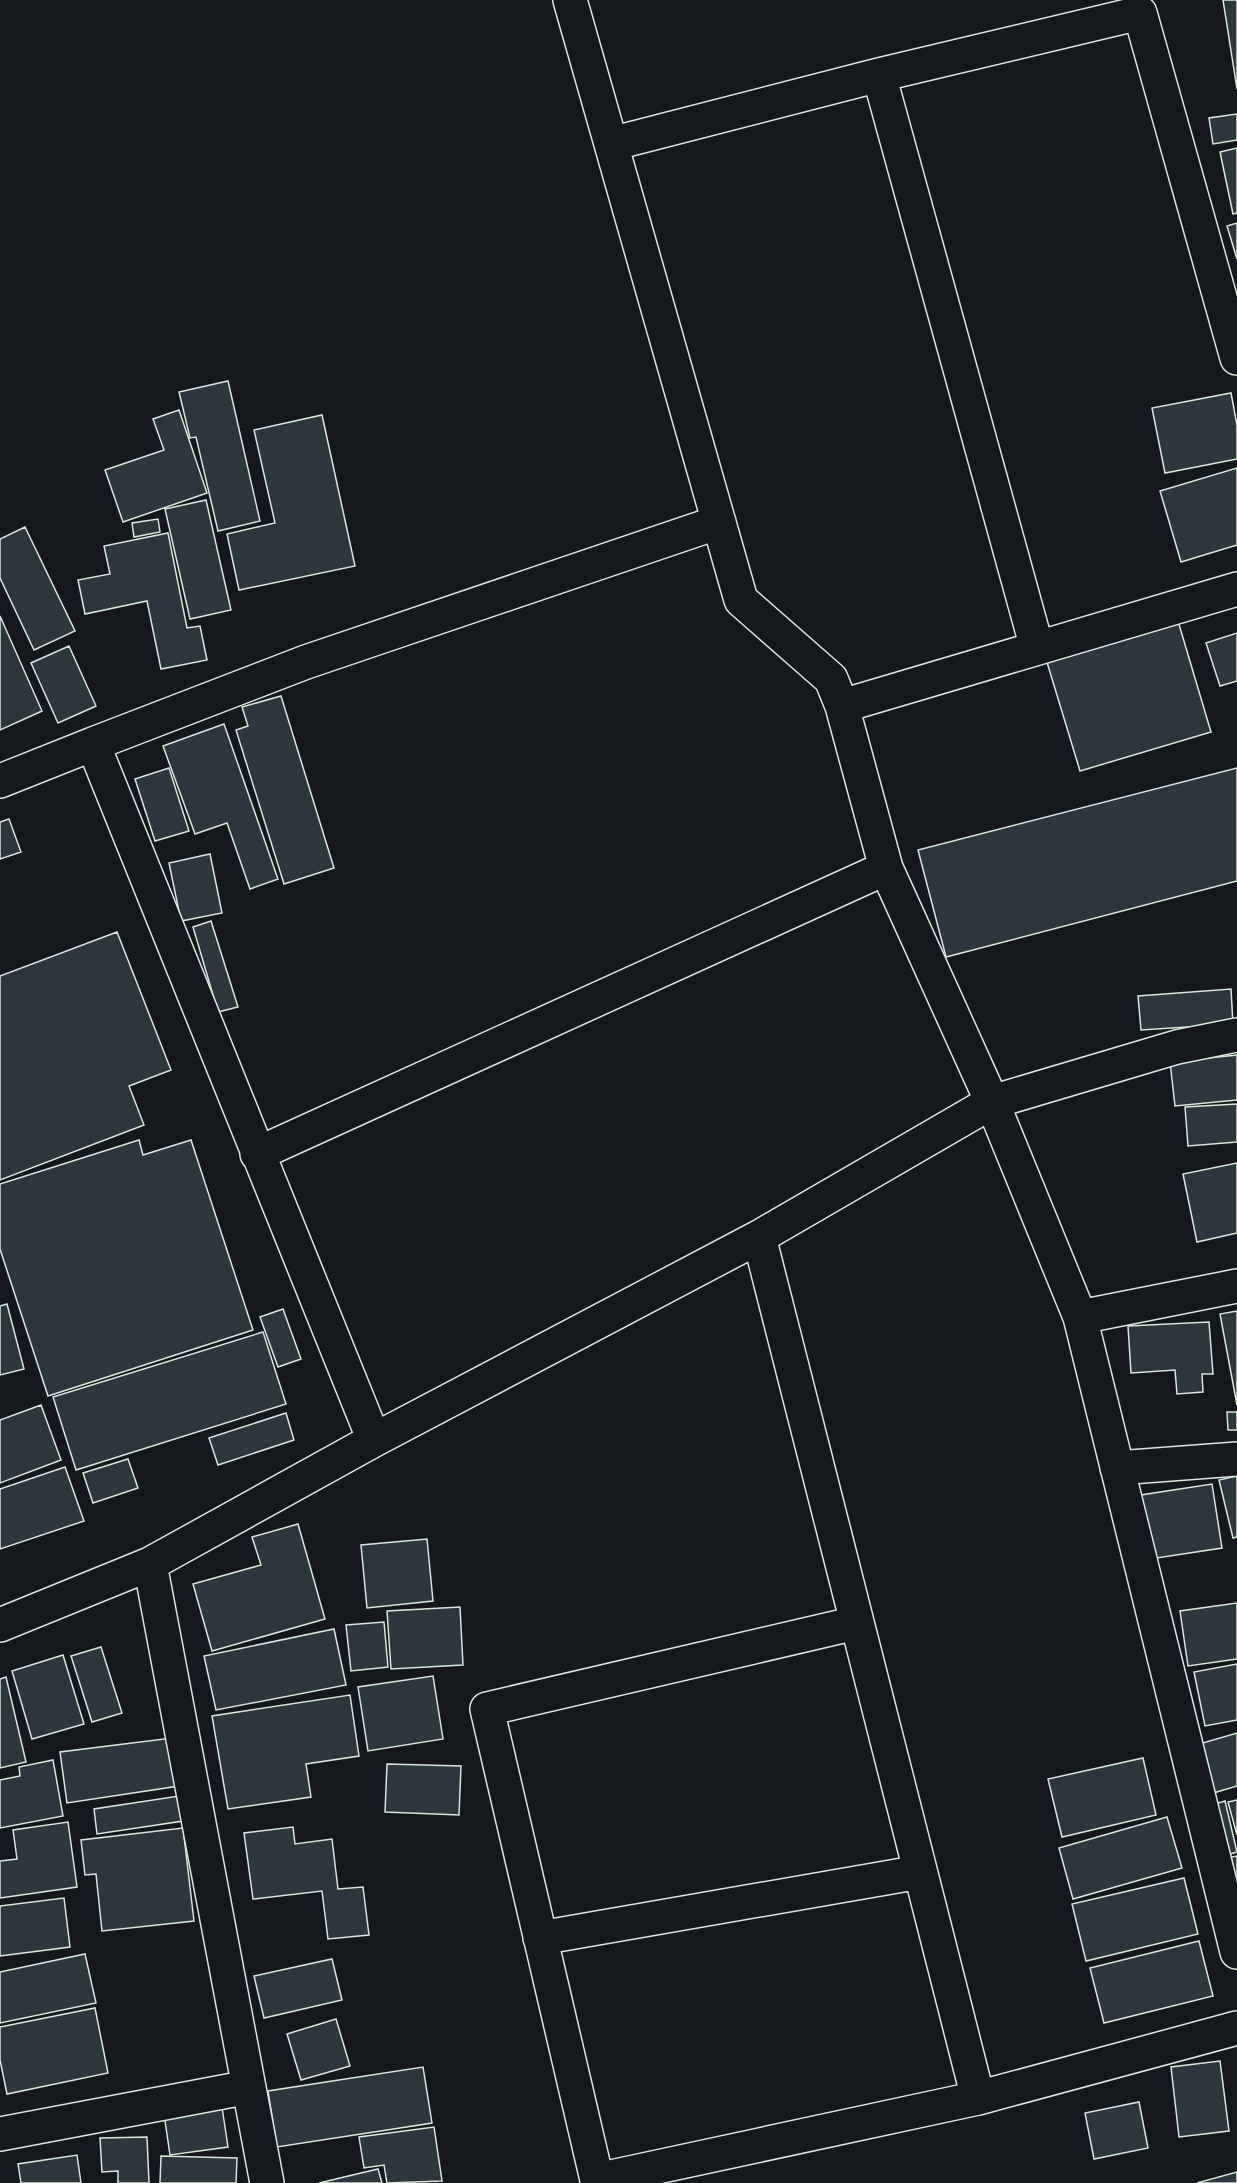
<svg xmlns="http://www.w3.org/2000/svg" width="1237" height="2183" font-family="'IBM Plex Sans',sans-serif">
<rect width="100%" height="100%" fill="#14181c"/>
<path fill="#2c363c" stroke="#d8e6dc" stroke-width="1.5" d="M1223,0H1237V89Z
M1237,114V140L1213,144L1209,118Z
M1237,148V213L1233,214L1220,152Z
M1237,223V259L1227,226Z
M228,381L260,521L218,531L196,437L190,438L179,392Z
M1231,393L1237,425V459L1165,473L1152,408Z
M179,410L207,493L123,522L105,470L164,450L153,419Z
M322,415L355,566L239,590L227,534L275,523L254,430Z
M1237,468V545L1181,562L1160,491Z
M206,500L231,610L190,619L165,509Z
M158,519L160,532L134,537L132,523Z
M25,527L75,631L34,650L0,578V539Z
M168,533L187,628L200,626L207,660L161,669L147,601L85,614L78,580L110,574L104,546Z
M0,616L42,711L0,730Z
M1178,621L1211,732L1080,771L1046,659Z
M1237,633V681L1220,686L1206,643Z
M69,646L96,706L58,723L31,663Z
M281,696L334,868L284,884L236,730L248,726L242,707Z
M224,724L278,879L250,889L227,823L195,834L163,746Z
M169,768L189,831L155,841L135,779Z
M1237,768V881L946,957L918,850Z
M9,819L21,852L0,859V822Z
M210,854L222,913L181,921L169,863Z
M211,921L238,1007L218,1012L193,927Z
M117,932L171,1070L129,1086L144,1125L0,1180V976Z
M1231,989L1233,1024L1141,1030L1138,996Z
M1237,1055V1100L1175,1106L1170,1062Z
M1237,1104V1142L1188,1146L1185,1107Z
M139,1140L143,1155L191,1140L253,1330L48,1396L0,1249V1184Z
M1237,1163V1233L1197,1242L1183,1174Z
M7,1304L24,1369L0,1375V1306Z
M283,1309L301,1359L278,1367L260,1317Z
M1237,1311V1405L1220,1314Z
M1209,1322L1213,1374H1202L1203,1392L1177,1394L1175,1370L1131,1373L1128,1326Z
M263,1332L286,1404L76,1470L53,1397Z
M41,1405L61,1460L0,1483V1420Z
M1227,1412H1237V1430H1228Z
M286,1413L294,1440L218,1465L209,1438Z
M128,1459L138,1488L93,1503L83,1473Z
M65,1467L84,1521L0,1549V1489Z
M1237,1476V1537L1233,1538L1219,1480Z
M1212,1484L1222,1548L1150,1559L1141,1495Z
M298,1524L325,1619L212,1651L193,1584L261,1565L252,1537Z
M427,1539L433,1601L367,1608L361,1545Z
M1237,1603V1659L1188,1666L1180,1611Z
M460,1607L463,1665L391,1669L387,1611Z
M384,1622L388,1667L351,1671L346,1625Z
M334,1629L346,1685L216,1710L204,1656Z
M101,1647L122,1713L92,1722L71,1656Z
M63,1655L84,1724L32,1739L12,1671Z
M1237,1664V1720L1205,1726L1194,1672Z
M433,1676L443,1739L368,1751L358,1687Z
M6,1677L26,1762L0,1768V1679Z
M350,1695L359,1756L306,1764L311,1797L228,1809L212,1716Z
M1237,1733V1786L1210,1794L1196,1745Z
M172,1738L179,1786L67,1803L60,1752Z
M1143,1758L1156,1815L1062,1837L1048,1779Z
M53,1760L63,1816L0,1828V1780L20,1776L19,1767Z
M387,1764L461,1766L459,1815L385,1812Z
M179,1796L183,1821L97,1834L94,1809Z
M1237,1800V1835L1228,1802Z
M1225,1801L1237,1852L1219,1857L1205,1807Z
M1167,1817L1182,1868L1073,1899L1059,1848Z
M68,1822L77,1887L0,1898V1861L17,1859L13,1830Z
M293,1827L295,1844L332,1839L338,1889L363,1887L369,1935L328,1939L322,1891L253,1899L244,1833Z
M183,1828L194,1921L102,1931L96,1874L85,1875L81,1840Z
M1237,1856V1905L1227,1858Z
M1184,1878L1198,1934L1086,1961L1072,1904Z
M64,1898L70,1947L0,1956V1906Z
M1199,1941L1213,1996L1104,2023L1090,1968Z
M85,1954L96,2003L0,2023V1972Z
M332,1959L342,2000L264,2018L254,1976Z
M95,2008L108,2073L7,2094L0,2060V2027Z
M336,2019L350,2066L301,2080L287,2034Z
M1220,2061L1229,2131L1179,2137L1171,2067Z
M423,2067L432,2123L277,2147L268,2091Z
M1139,2102L1148,2148L1094,2159L1085,2113Z
M222,2107L228,2147L170,2155L164,2114Z
M434,2127L442,2181L387,2183L384,2165L364,2168L359,2137Z
M147,2137L149,2183H118V2171L102,2172L100,2138Z
M77,2155L81,2183H21L18,2164Z
M161,2156L237,2158L236,2183H160Z
M378,2169L382,2183H319Z
M1237,2172V2183H1197Z"/>
<g fill="none" stroke-linecap="round" stroke-linejoin="round">
<defs>
<path id="minor" d="M879,75L1037,648
M611,144L879,75L1140,13L1237,358
M842,706L1237,589
M0,781L93,744
M1237,1035L1177,1047L992,1102L1080,1317L1237,1952
M257,1154L886,868
M759,1237L978,2098L1237,2028
M1080,1317L1237,1286
M374,1440L93,744L306,662L719,522
M1117,1468L1237,1459
M150,1564L267,2183
M856,1623L487,1709L597,2180L978,2098
M0,1625L150,1564L374,1440L759,1237L992,1102L886,868L842,706L831,679L741,600L570,0
M540,1938L920,1872
M0,2134L249,2087"/>
</defs>
<use href="#minor" stroke="#d8e6dc" stroke-width="36"/>
<use href="#minor" stroke="#14181c" stroke-width="33"/>
</g>
</svg>
